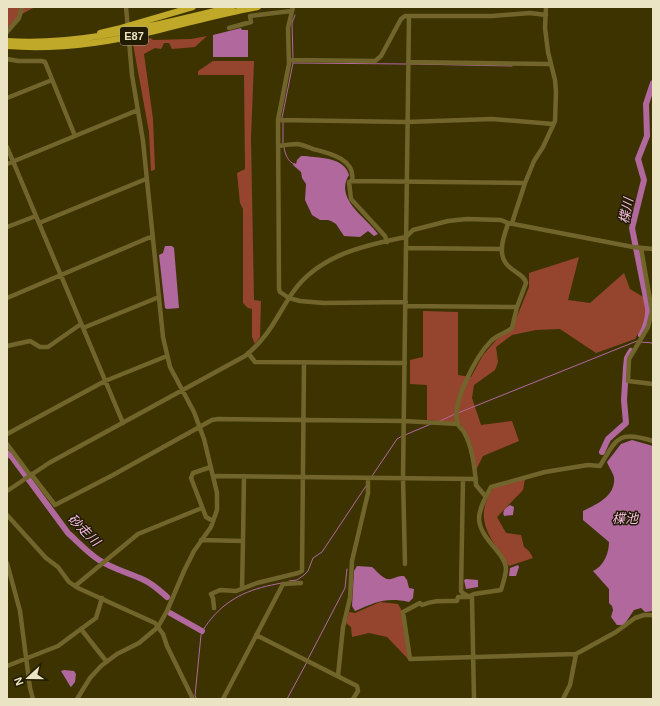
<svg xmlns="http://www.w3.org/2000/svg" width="660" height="706" font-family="Helvetica,'Noto Sans JP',sans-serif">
<rect width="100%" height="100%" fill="#3d3300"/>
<path fill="#95452d" d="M7,7H35L20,15L7,29Z
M207,36L195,47L172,49L169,43H164L161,49L155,48L144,54L153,119L155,169L154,170L151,171L149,132L133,44L151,38L153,40L191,39Z
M213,61H254L251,138L254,300L261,301L260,337L255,344L252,337V309L248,308L243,303V209L240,203L237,173L245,169L244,75H198V71Z
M579,257L568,300L590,303L624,273L630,289L645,298C648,318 645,322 635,339L596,353L560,329L536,330L512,335L496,347L498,362L495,370L474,385L472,398L481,425L512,421L519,441L483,456L476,470L471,443L460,423L427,420V385L410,384V360L423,357V311L458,312V375L471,377L483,355L497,339L512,329L529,287V273Z
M525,479L523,490L497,517L506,533L521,535L524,547L529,551L533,558L509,566C496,545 476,525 487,500C489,495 491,490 495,487C504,483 516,482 525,479Z
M380,602L398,604L402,611L409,660L387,637L369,633L352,637L351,627L346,623L349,612L355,613Z"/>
<path fill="#b0689d" d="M241,28L242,30H248V57H213V35Z
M301,156H305C320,158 344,157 349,175C334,199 366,217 378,234L374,236L368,231L360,237L344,236L336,224L331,221L328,220H320L312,215L305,200L306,184L302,178L301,172L293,165L294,163L296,164L297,160Z
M165,246H172L174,248L179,308L167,309L165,308L159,255L163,253Z
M632,440L653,446V611L645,612L641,608L634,610L624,625H617L611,617L613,610L612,606L609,603V589L593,571C604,566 609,553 609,542L583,520V511C597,504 616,496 614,477C613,473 609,467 607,462L621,444Z
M510,505L514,507L513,515L504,516C502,511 505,508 510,505Z
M518,565L519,567L516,576H509L510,568Z
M357,566L372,567C377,571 384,581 391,579C398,577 397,576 404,576L407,580L409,588L414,589L413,598L409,602C386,597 376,602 355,611L352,606L354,571Z
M466,579L478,580V587L466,589L464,580Z
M64,670L74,671L76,674L75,682L71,687L70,686L61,671Z"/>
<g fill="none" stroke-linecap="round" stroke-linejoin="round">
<path stroke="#b0689d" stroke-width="1" d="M293,58L292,23L295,15
M293,63L406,64
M410,64L512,66
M282,118L293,63
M283,121V144
M284,147C285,154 288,162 294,164
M640,342L653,343
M458,413L637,341
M440,421L455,414
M405,435L431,424
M372,476L397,439L402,436
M289,581L297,580L304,575L308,571L313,558L322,552L366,486
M308,659L345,588L347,569
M197,699L195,696L201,635C203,629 207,624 211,619C230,596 253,588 282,583
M287,699L307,662"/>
<path stroke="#b0689d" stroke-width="6" d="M641,335C646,326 649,318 648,308L632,228L644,180L638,159L647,136L646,104L653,83
M602,452L608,439L626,423L624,400L626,367L627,358L631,351
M7,453L12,457L68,533C78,542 88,553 99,560C113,569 129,573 144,580C153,584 160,591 167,597
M170,613L202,631"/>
<path stroke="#71652c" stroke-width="4.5" d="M293,7L288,28L289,64L278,120L279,289L280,292L289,298L300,301L324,303L406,302
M229,28L251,22L250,16L291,11
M7,32L19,18L22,7
M7,59L18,61H42L45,62L75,136
M289,60L375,61L381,56L401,19L405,16H492L530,13L546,15
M408,62L550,64
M7,98L52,80
M278,120L407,122L492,119L553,124
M279,146C285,145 292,144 298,144C303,145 308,147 313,149C329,153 356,159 352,181L349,182L351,199L385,236L387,242
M7,147L123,423
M7,164L138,110
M352,181L525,183
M39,223L146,179
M512,223L525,183L534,161L543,147L555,121L556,92L555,80L548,52L545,28L546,7
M7,227L36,216
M406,248L501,249
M641,248L652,311L648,327L629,359L628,381L653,384
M7,298L148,238L153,237
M406,306L517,307
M83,328L159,297
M7,346L30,341L40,347H48L81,324
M248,353L255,362L405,363
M7,434L105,381L167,356
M653,441C618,430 617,438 600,466L588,465L545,472L491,487C486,497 479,508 479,519C480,539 505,553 506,568C506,575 503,583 501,590L474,594L468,597H458L457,601C444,601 434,600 422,605L420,603L403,612L410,659L576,654L616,632L635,618L644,615H653
M7,444L30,475
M211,467L193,473L191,478L206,517L213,521
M31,474L55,505L113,475L212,420L218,419L404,421L458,424
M214,477L217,476L476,479
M463,479L461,591C463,595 469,595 472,598L474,699
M7,491L49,463L245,356C270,336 276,317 293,292C319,255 365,245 406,237L413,230L448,221L467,219L501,220L508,223L633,247L653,249
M486,497L476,485C475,470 472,447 465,434C464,430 459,428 458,424C450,404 477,355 491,341C497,335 506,333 512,328L517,307L526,283C524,271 500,271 502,248C502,240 506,231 508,223
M7,515L46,558L58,567L69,582L78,588L155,623L163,634L167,646L193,699
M201,540L243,541L244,476
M7,563L20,611L30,688L33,699
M405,564L403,478L409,16
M75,586L138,534L202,508
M242,589L243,541
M214,608L213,598L211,594L220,590L236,591L257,583L298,573L302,571L304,362
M81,629L106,661
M256,635L357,686L358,691L353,699
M7,666L58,646L81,629L96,618L102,598
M338,676L343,627L350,598L352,561L368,493V478
M77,699L90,678L101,666L117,654L139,643L158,627L167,611L184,571L194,551L211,527L217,510V493L204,439L194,412L170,367L163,337L143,141L132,75L126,7
M223,699L283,584L301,583
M563,699L570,685L576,654"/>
<path stroke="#c0a829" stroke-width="6" d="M100,33L121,28L193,7
M7,41C84,46 158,24 232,7
M7,46C56,50 107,43 155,31C189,23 223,13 258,7"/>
</g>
<g text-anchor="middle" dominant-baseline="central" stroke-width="3" stroke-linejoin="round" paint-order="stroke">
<rect fill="#211b02" stroke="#aea78a" stroke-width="1" x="120" y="27" width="28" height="18" rx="3"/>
<g font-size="11" font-weight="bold" fill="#eae3c4">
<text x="134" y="36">E87</text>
</g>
<g font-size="13" font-style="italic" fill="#f9bde7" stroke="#211b02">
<text transform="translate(626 211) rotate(-79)">楪川</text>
<text x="625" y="518">楪池</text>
<text transform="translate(84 530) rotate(45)">砂走川</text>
</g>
</g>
<rect width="660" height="706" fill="none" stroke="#eae3c4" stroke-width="16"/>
<g transform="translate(28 678) rotate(249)" stroke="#211b02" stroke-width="3" paint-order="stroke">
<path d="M0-3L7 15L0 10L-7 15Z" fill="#eae3c4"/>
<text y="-6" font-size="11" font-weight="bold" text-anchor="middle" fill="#eae3c4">N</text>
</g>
</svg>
